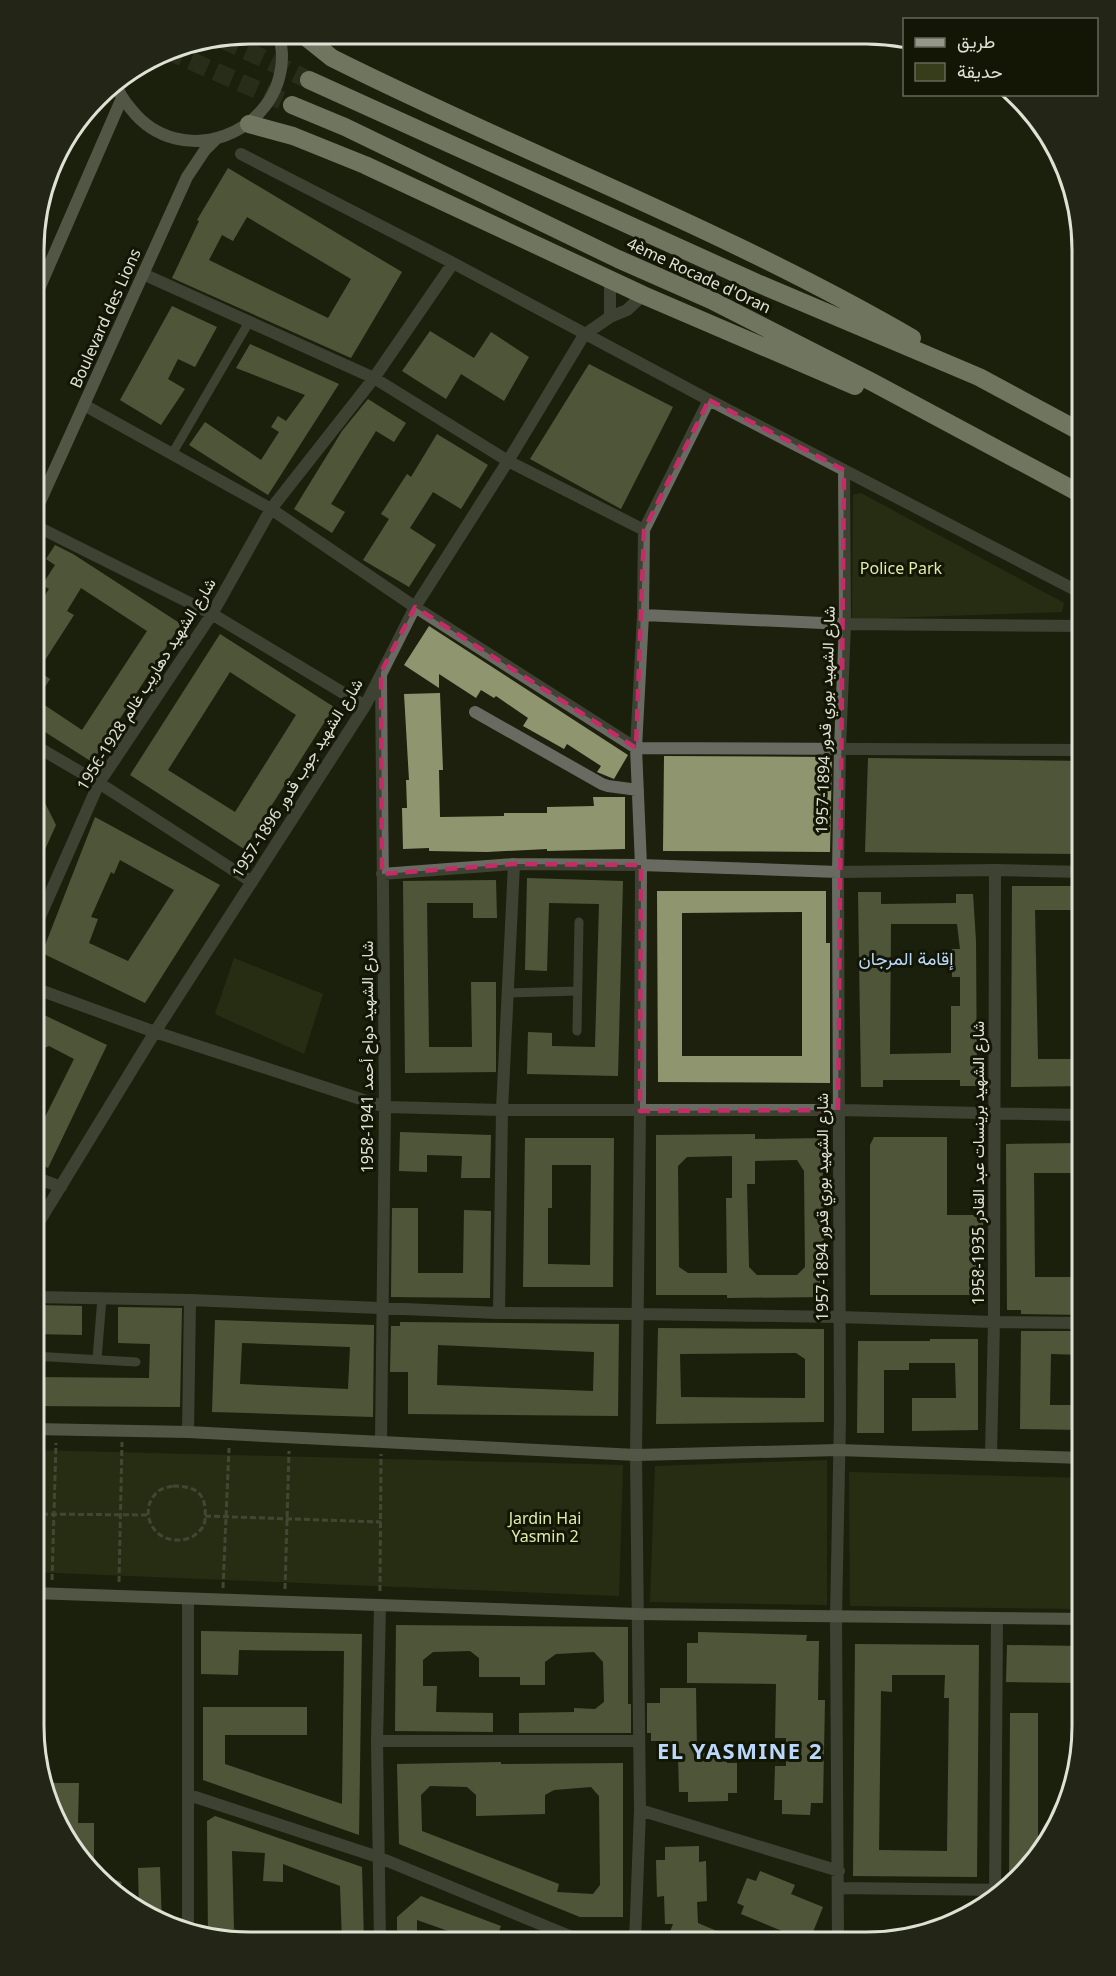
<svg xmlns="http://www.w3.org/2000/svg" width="1116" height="1976" font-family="'Noto Sans',Vazirmatn,sans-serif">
<rect width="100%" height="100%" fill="#1c200d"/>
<path fill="#373c1b" d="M861,493L1064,603L1062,612L852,619L853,495Z
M234,958L323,994L304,1054L215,1014Z
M33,1450L623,1465L619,1596L33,1572Z
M827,1460V1605L650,1602L655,1466Z
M849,1472L1083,1478V1609L850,1606Z"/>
<path fill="#8f966f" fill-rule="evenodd" d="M228,168L402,272L351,358L172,278L199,221L197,220ZM247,217L351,279L328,318L209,260L222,235L233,241Z
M172,306L217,327L195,367L178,359L168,379L185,389L161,425L120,400Z
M430,331L474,358L491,332L529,357L504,401L461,374L446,399L402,371Z
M250,344L339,384L268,495L189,445L205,422L261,460L279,432L271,427L278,416L286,421L305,395L236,368Z
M589,364L673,407L621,509L530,459Z
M368,399L406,423L394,442L376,431L331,504L345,512L332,533L294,509L342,431Z
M437,434L488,465L461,509L433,492L410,528L436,545L409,587L363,560L389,519L381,514L407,474L411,477Z
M55,545L73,554L181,624L92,762L34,725V612L49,589L42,585L55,565L46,559ZM81,588L147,631L82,730L37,700L50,679L38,671L74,615L67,611Z
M429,626L628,755L614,779L597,772L601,766L567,744L564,749L523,726L528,718L496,696L494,698L481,690L476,698L439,674V688L404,665Z
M220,634L334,707L244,849L130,775ZM230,672L296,715L235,812L168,770Z
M440,693L443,770H439L440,817L504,816V813H547V807L594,806L593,797H625V849L547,851V849L487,852L429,851V848L403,849L402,808H407L406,780H409L404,694Z
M664,756L832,757L830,852L663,851Z
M868,758L1083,761V854L865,852Z
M34,781L56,825L34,874Z
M95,817L220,885L145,1003L42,953ZM120,860L174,890L128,961L89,943L98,919L91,917L111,872L114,874Z
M527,878L623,881L618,1076L527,1074L528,1032L552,1033V1046L595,1047L599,904L549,903L547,971L525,970Z
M496,880L497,918H473V903H427L429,1047H472L471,982H496V1072L405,1073L403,881Z
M1012,886H1083V910H1035L1038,1059H1083V1086L1011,1087Z
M657,891H826V943H830V1083L658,1082ZM802,912V1056H682V913Z
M858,892H881V904L956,903V894H973L976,941L977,1086H960V1080H883V1087H861ZM891,924H957L960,949H952V977H960V1006H951V1053L890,1054Z
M42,1014L107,1045L48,1168L34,1161V1139L74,1059L49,1046L34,1052V1018Z
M400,1132L491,1135L490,1178H461L462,1156L427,1155V1172L399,1171Z
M755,1134V1139L822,1138L825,1297L727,1298V1295H656V1135ZM732,1156V1198H726L727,1273H688L679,1267L678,1166L687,1157ZM797,1160L804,1171L805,1267L797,1275H757L749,1267L747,1184H755V1161Z
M874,1137H947V1215H983V1295H870V1145Z
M525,1138H614L613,1287H523ZM552,1165H591L590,1265L548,1264V1208H552Z
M1083,1143V1173H1034L1035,1277H1083V1315L1021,1314V1310H1007L1006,1144Z
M392,1208H418V1273H463L464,1210L491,1211L490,1298L391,1297Z
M34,1305L82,1306V1335L33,1334Z
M118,1307L182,1308L180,1407L33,1406V1377L149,1378L150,1344L118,1343Z
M215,1320L374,1325L373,1417L212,1412ZM242,1343L350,1347L348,1389L240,1384Z
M400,1322L619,1324L618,1416L408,1414V1372H390L391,1326H400ZM438,1345L594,1352L593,1391L437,1385Z
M658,1328L824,1329V1422L656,1424ZM796,1353L805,1359V1398L681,1397L680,1354Z
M1021,1331H1083V1355L1051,1354L1050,1405H1083V1430L1020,1429Z
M930,1339H978V1430L912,1431V1398H956L955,1363H909V1370H884V1433H857L858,1341H930Z
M396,1625L628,1627V1704H631V1733H519V1713L574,1712V1708L595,1709L604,1702L603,1662L594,1652L556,1654L545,1662V1685H520V1677H479V1658L470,1651L433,1652L423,1660V1686H437L436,1712L493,1713V1732L395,1731Z
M201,1631L362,1634L359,1835L203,1780V1707H307V1735H225V1764L342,1804L344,1651L239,1650L238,1675L201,1674Z
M698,1632L807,1635L806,1641H819L818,1700H825L823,1803H811L810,1815L782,1814V1800H774L775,1766H786V1738H775L776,1684L687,1683V1643H698Z
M855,1644L979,1645L977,1877L853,1876ZM892,1675H945L944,1698H949L947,1851L879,1850L881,1691L892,1692Z
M1007,1645L1083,1646V1683L1006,1682Z
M660,1688H696L697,1753H726L727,1763H737V1793H728V1801L688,1802V1792H679L678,1755H660V1741H651V1733H647V1703H660Z
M1010,1713H1038V1849H1044L1039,1858L1012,1884L1009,1882Z
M501,1762V1764L623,1763V1917H580L399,1844L397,1764ZM430,1786L467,1787L476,1795V1816L545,1814V1795L554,1790L591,1787L599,1796L600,1885L593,1894L557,1892L559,1884L422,1831L421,1795Z
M42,1783H79L78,1823H94V1871L45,1797Z
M215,1816L362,1867L364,1942L342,1941L340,1886L283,1864V1882L263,1881L265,1853L232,1851L234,1929L265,1939L264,1941H221L208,1938L207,1821Z
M699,1846V1862L706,1861L707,1901L697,1902L698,1923L745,1943L666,1942L673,1924H665L664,1896L657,1897L656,1860H665V1847Z
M160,1867L162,1924L139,1910L138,1868Z
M760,1871L795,1885L791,1894L823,1907L809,1942L741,1914L744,1906L737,1903L747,1878L756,1881Z
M96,1874L122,1882L117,1896L107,1890Z
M421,1896L501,1926L495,1942H467L468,1938L417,1920V1942H397V1917Z"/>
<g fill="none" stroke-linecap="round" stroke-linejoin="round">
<path stroke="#393d2b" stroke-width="18" stroke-dasharray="18 9" stroke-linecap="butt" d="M222,39L309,80
M166,50L292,105"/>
<path stroke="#727565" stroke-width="3" stroke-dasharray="6 3" stroke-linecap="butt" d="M173,1486C197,1486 207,1494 205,1519C205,1526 201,1530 196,1534C192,1538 185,1540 179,1540C150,1542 137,1506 160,1490C164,1488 169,1487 173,1486Z
M33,1514L148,1515
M205,1516L381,1522
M52,1580L56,1443
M119,1582L122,1442
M223,1588L229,1448
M285,1589L289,1451
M380,1591L381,1454"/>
<path stroke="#696b62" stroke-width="9" d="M172,454L249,322
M508,993L578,991
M577,1031L579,922
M33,1356L136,1362
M97,1359L102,1298"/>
<path stroke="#696b62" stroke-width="12" d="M241,154L453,263L709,400L1083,594
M143,274L374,378L508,461L644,530
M610,279V317L627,310L643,295
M84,405L271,509L415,607L636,748L1083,750
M34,525L212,614L365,706
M643,615L845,624L1083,626
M475,712L602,784L608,786L638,790
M34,745L99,783L252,882
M382,874L514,864L641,865L838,872L995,870L1083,872
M34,930L99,783L212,614L271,509L374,378L453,263
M34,988L155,1032L385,1107L502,1110H838L1083,1115
M34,1177L61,1187
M34,1230L155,1032L365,706L415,607L508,461L584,335L610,317
M34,1297L190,1300L499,1313L639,1314L839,1317L994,1322L1083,1323
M499,1313L502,1110L514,864
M188,1432L190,1300
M381,1441L385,1107L381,675
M991,1455L994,1322L995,870
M188,1599V1932
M380,1605L377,1741L380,1942
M377,1741H639
M189,1795L378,1857L584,1942
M640,1810L839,1871
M838,1888L1007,1890
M995,1900L997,1618
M635,1942L640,1810L636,1455L640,1111L641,865L636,748L643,615L644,530L709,400
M838,1943L836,1616L840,1418L838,872L840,748L845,624L844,470"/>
<path stroke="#959889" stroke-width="12" d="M115,82C118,92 124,101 131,109C180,172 281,135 282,56C282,48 280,40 279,33
M35,298L122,98
M34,515L187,177L205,150L215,140
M33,1429L188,1432L636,1455L838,1450L1083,1458
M33,1593L638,1614L1083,1619"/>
<path stroke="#d6dbc3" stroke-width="18" d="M303,33L307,38L332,58C524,154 726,230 912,338
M309,80L757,283L979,377L1083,433
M114,82L116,84
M292,105L345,127L618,259L711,300L872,382L1083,495
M249,124L293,136L365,165L643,295L855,386"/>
</g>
<path d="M0 0H1116V1976H0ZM709,400L844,470L838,1110L640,1111L641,865L514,864L382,874L381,672L415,607L636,748L644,530Z" fill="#1c200d" fill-opacity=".55" fill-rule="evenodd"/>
<path fill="none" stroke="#c52c67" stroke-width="4.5" stroke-dasharray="12 8" stroke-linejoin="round" d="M709,400L844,470L838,1110L640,1111L641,865L514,864L382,874L381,672L415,607L636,748L644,530Z"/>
<g text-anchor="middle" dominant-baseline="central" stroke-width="6" stroke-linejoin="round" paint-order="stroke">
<g font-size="16" fill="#dfe1d5" stroke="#131605">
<text transform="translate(699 275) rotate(25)">4ème Rocade d'Oran</text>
<text transform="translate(105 318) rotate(-66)">Boulevard des Lions</text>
<text transform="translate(146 684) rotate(-58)">شارع الشهيد دهاريب غالم 1928-1956</text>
<text transform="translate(825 720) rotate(-88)">شارع الشهيد بوري قدور 1894-1957</text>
<text transform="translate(297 778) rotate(-58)">شارع الشهيد جوب قدور 1896-1957</text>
<text transform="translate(367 1057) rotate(-90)">شارع الشهيد دواح أحمد 1941-1958</text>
<text transform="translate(978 1163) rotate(-90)">شارع الشهيد برينسات عبد القادر 1935-1958</text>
<text transform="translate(822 1207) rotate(-90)">شارع الشهيد بوري قدور 1894-1957</text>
</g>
<g font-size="16" fill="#dfecaa" stroke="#131605">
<text x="901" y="568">Police Park</text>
<text x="545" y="1518">Jardin Hai<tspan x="545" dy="18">Yasmin 2</tspan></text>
</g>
<g font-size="18" fill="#bad8fc" stroke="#131605">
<text x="906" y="958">إقامة المرجان</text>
</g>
<g font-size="22" font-weight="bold" letter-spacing="1.5" fill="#bad8fc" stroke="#131605">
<text x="740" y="1750">EL YASMINE 2</text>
</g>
</g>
<path d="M0 0H1116V1976H0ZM250 44H866A206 206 0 0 1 1072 250V1726A206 206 0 0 1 866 1932H250A206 206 0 0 1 44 1726V250A206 206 0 0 1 250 44Z" fill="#232616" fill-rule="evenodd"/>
<path fill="none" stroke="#dfe1d5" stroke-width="3" d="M250 44H866A206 206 0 0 1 1072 250V1726A206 206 0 0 1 866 1932H250A206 206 0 0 1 44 1726V250A206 206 0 0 1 250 44Z"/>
<rect x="903" y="18" width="195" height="78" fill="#131605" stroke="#656758" stroke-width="1.5"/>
<rect x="915" y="38" width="30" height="9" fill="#959889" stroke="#656758" stroke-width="1.5"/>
<text x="957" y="48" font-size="18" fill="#dfe1d5">طريق</text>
<rect x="915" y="63" width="30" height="18" fill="#373c1b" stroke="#656758" stroke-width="1.5"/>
<text x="957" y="78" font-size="18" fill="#dfe1d5">حديقة</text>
</svg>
